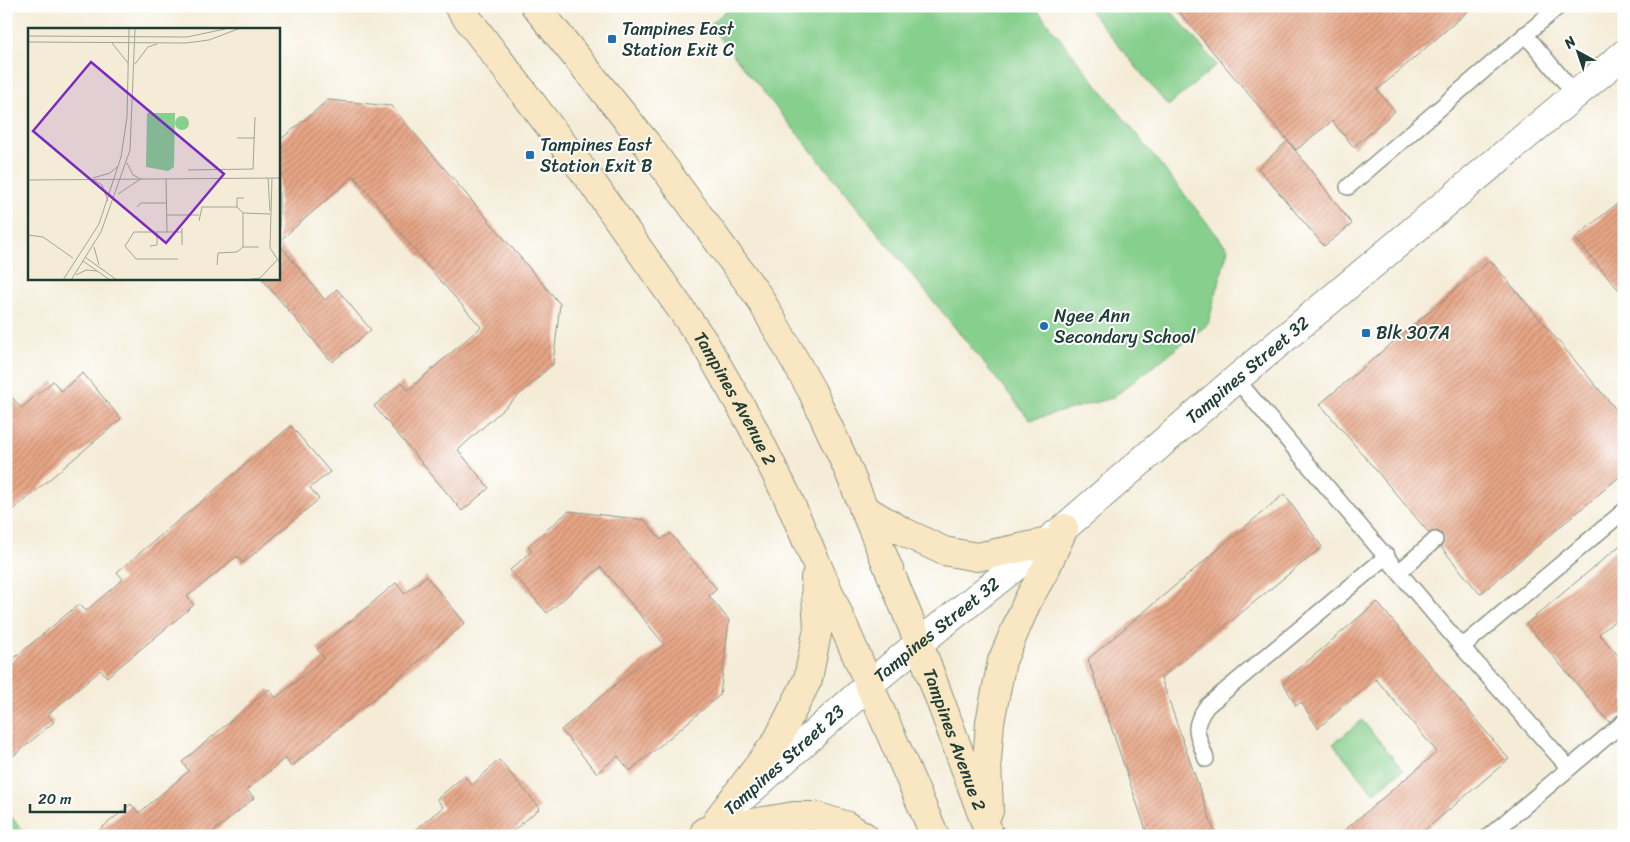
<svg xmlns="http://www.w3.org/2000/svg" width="1630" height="842" font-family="Sriracha,sans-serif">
<defs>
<pattern id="grass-tufts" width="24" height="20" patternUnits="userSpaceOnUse" patternTransform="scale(1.25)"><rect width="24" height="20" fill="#86cf8c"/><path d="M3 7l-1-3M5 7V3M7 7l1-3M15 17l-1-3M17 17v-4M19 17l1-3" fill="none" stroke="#6da973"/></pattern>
<pattern id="building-hatch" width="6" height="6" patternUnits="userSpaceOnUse" patternTransform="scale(1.25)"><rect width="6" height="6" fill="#e7a586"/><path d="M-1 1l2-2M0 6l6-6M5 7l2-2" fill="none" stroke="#bb886e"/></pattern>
</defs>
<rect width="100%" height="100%" fill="#fff"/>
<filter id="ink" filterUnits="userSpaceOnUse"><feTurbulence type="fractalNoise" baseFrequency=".02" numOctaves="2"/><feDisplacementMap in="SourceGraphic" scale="10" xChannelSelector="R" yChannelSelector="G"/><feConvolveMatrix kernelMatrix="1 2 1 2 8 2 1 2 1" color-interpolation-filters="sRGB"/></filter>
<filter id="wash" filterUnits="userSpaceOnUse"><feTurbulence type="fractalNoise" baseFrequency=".0096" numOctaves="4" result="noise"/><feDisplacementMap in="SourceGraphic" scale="20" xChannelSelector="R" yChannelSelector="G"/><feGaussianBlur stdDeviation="1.12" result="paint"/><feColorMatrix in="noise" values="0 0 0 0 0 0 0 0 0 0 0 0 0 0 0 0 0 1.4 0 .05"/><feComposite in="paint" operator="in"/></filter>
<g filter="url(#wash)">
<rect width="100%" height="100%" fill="#f4ecd7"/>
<path fill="url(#grass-tufts)" stroke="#528660" d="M6,811L28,836H6Z"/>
<path fill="#86cf8c" stroke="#528660" d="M732,6H1034L1228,249L1208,324L1112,398L1030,420L709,25Z
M1086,6H1167L1217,65L1168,106Z
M1362,720L1403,770L1374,793L1333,744Z"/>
<g id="blocks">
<path fill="url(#building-hatch)" d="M1174,6H1474L1377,90L1395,111L1354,147L1332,121L1296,150Z
M328,100L391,106L560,304L553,364L458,450L489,488L462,511L374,406L402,382L408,390L481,327L431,270L354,176L279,241V141Z
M1288,141L1352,224L1324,246L1258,168Z
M1624,198V296L1575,238Z
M279,244L325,300L337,289L371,330L332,362L262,279H279Z
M1490,260L1624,419V473L1480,594L1441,547L1444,542L1442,534L1437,531L1429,533L1320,404Z
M83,373L121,419L6,516V390L21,408L53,381L61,391Z
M291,426L330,472L310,488L319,499L243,563L237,556L187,597L194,605L107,677L101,670L47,715L54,722L6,762V665L79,604L86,611L123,579L117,572Z
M1284,494L1322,547L1161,678L1216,836H1148L1088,659Z
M569,511L645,520L661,540L670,533L717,589L709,596L729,620L720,695L630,771L618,756L597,773L561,730L664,644L601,567L547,613L510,570L532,551L528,546Z
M1624,542V613L1599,634L1624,662V713L1618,715L1609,722L1526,624Z
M426,576L465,623L291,767L285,758L247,790L254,798L209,836H92L131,804L139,813L189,771L182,762L269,689L276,698L324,658L317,649L396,583L405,594Z
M1377,602L1509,759L1418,836H1338L1437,752L1376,679L1318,728L1301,702L1296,706L1283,682Z
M499,760L540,808L507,836H408L443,807L437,799L464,776L472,785Z"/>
</g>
</g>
<g filter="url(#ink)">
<use href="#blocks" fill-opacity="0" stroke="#8a9486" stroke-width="1"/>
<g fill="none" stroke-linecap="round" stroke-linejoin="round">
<defs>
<path id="lane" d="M1525,34L1575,94
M1348,187L1559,6
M1236,379L1462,647L1569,768
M1400,571L1435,540
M1462,647L1624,511
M1206,759C1198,734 1190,729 1207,706L1387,556
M1489,836L1624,722"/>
<g id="street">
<path id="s1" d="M743,797L870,684L919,643L1064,528L1236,379L1624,54"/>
</g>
<g id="secondary">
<path id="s2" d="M458,6L591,181L704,342L751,424L788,498L935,836"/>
<path id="s3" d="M535,6L646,143L759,297L812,391L847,467L919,643L990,836"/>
<path d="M863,508L902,531L944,551L977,557L1044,543"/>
<path d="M989,811L987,761L990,722L1002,661L1028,600L1045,570L1064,528"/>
<path d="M717,820L777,741L808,679L818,628L815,578"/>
<path d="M705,831L794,816H815L845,825L864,836"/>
</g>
</defs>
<use href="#lane" stroke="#8a9486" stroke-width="18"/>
<use href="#street" stroke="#8a9486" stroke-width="30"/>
<use href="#secondary" stroke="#8a9486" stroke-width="30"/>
<use href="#lane" stroke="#fff" stroke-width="15"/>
<use href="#street" stroke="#fff" stroke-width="28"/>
<use href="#secondary" stroke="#f9e7c3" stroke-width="28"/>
</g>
</g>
<g fill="#1f6fb2" stroke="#fff" stroke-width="2">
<rect x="607" y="34" width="10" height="10" rx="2.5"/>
<rect x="525" y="150" width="10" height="10" rx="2.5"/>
<circle cx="1044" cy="326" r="5"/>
<rect x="1361" y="328" width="10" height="10" rx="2.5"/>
</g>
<g text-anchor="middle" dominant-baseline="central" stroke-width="4" stroke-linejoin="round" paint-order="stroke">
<g font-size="18" fill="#1f3d34" stroke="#fff" text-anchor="start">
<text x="622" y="29">Tampines East<tspan x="622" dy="21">Station Exit C</tspan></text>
<text x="540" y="145">Tampines East<tspan x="540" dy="21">Station Exit B</tspan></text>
<text x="1054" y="316">Ngee Ann<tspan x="1054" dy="21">Secondary School</tspan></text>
<text x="1376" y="333">Blk 307A</text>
</g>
<g font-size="18" fill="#1f3d34" stroke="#fff">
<text stroke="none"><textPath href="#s1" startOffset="661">Tampines Street 32</textPath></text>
<text stroke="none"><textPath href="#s2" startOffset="481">Tampines Avenue 2</textPath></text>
<text stroke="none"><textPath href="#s1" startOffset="256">Tampines Street 32</textPath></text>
<text stroke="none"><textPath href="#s3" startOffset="852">Tampines Avenue 2</textPath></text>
<text transform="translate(784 760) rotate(-42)">Tampines Street 23</text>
</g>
</g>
<g transform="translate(28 28)">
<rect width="252" height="252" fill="#f4ecd7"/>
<path d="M119,85H147L146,139L140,143L118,139ZM147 95a7 7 0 1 1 14 0a7 7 0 1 1-14 0Z" fill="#86cf8c"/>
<path fill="none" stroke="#9fa696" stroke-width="1" d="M0,8L159,9L197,1M0,14L158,15L181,12L210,1M84,15L100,35M107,36L120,19L129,16M209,110H227M99,135L105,147L111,150M160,142L225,141L227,89M65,150L82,145L89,139M138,150L139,204M240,150L242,183M244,150L242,220L252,235M64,151L74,157L80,173M0,152L252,150M90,166L114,150M109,179L113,175H138M215,185L242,186M138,187H171M171,193L174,179H209M0,207L15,209L45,230M154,217V200M122,218L129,217V205M66,219L71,237M215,219H231M57,229L89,252M150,231H108L97,218L106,204H154M55,233L82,252M189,237L190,225L209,224L215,219V185L209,179V170H216M48,247L58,242L69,243M35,252L71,196L93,129L99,89L101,1M43,252L73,204L102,122L107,1M216,252L232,250L249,232"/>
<path fill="#7b2cbf" fill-opacity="0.15" stroke="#7b2cbf" stroke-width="2.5" d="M63,34L196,146L138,215L5,103Z"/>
<rect width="252" height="252" fill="none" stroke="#1f3d34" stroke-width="2.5"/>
</g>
<rect width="1630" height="842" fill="none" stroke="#fff" stroke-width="25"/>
<g transform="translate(1578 52) rotate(320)" stroke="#ffffff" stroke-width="4" paint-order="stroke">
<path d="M0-4L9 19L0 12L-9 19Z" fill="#1f3d34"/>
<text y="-8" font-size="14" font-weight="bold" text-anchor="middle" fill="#1f3d34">N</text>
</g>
<path d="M30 804v8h95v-8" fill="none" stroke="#1f3d34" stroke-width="2.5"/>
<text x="38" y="804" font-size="15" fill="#1f3d34" stroke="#ffffff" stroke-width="4" paint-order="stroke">20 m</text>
</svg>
